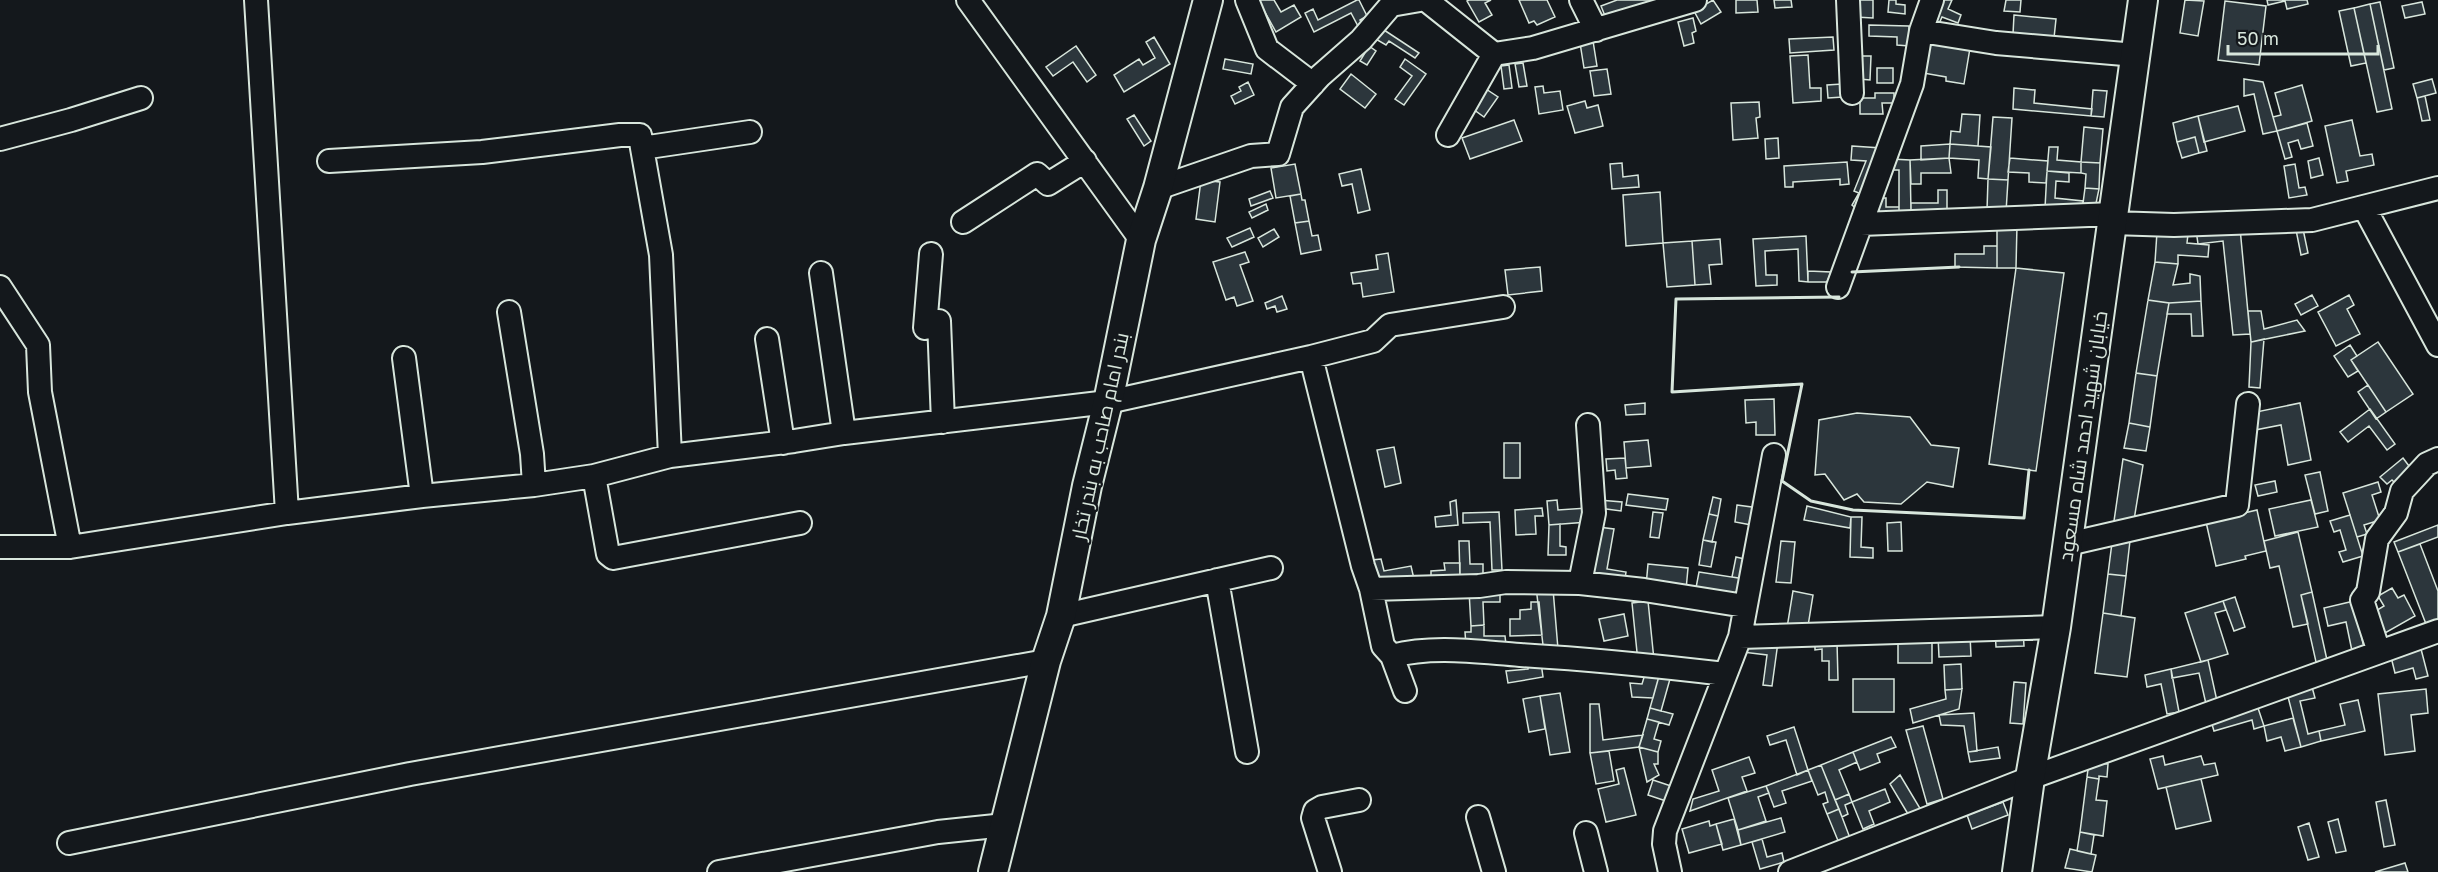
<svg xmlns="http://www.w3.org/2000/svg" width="2438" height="872" font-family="'Golos Text',Cairo,sans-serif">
<rect width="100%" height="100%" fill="#14181c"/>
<path fill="#2c363c" stroke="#d8e6dc" stroke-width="1.5" d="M1258,0H1274L1281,12L1294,5L1301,17L1276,32Z
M1357,0H1359L1367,16L1360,20L1363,26L1359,28L1351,13L1314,32L1305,13L1313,9L1318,20Z
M1469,0H1491L1485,3L1492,15L1479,22L1467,1Z
M1519,0H1547L1555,17L1537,25L1534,21L1529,23Z
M1617,0H1660L1607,21L1601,6Z
M1713,0L1721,12L1701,24L1694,11Z
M1736,0H1757L1758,12L1736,13Z
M1774,0H1791L1792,7L1775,8Z
M1855,0H1873V18L1855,17Z
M1889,0H1896V4L1905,5V14L1888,12Z
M1941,0H1952L1948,9L1961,15L1958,23L1942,17L1938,26L1931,22Z
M2006,0H2021L2020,12L2004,11Z
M2185,0L2204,1L2198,36L2180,33Z
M2267,0H2307L2308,4L2287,9L2285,1L2268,5Z
M2225,1L2266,6L2259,65L2218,60Z
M2380,2L2394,68L2384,70L2370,4Z
M2422,2L2425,14L2405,18L2402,6Z
M2370,4L2392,109L2377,112L2354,8Z
M2354,8L2366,63L2351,66L2339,11Z
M2014,15L2056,19L2054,38L2013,34Z
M1693,18L1696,31L1692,33L1694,43L1684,46L1678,22Z
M1869,25L1909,26V46L1897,45V37L1869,36Z
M1381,28L1419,53L1415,58L1389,41L1386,45L1374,38Z
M1154,37L1170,64L1124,92L1114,75L1139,59L1143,65L1155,58L1146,42Z
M1833,37L1834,50L1790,53L1789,39Z
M1593,41L1597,66L1584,68L1580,43Z
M1929,41L1970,48L1964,84L1946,81V77L1923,73Z
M1076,46L1096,75L1087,82L1073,62L1053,76L1046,67Z
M1369,46L1376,51L1367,65L1360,61Z
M1808,55L1810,88H1821V101L1793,103L1790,56Z
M1860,56H1871L1870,80L1859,79Z
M1225,59L1253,64L1251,74L1223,69Z
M1405,59L1426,74L1404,105L1395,99L1412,76L1400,67Z
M1523,63L1527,86L1519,87L1515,64Z
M1509,65L1512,88L1504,89L1501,66Z
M1877,68H1893V83H1877Z
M1607,69L1611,94L1594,96L1590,71Z
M1351,74L1376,94L1365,108L1340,89Z
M2244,79L2263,82L2277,131L2263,134L2254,94L2244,96Z
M2432,79L2436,93L2417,98L2413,84Z
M1248,82L1254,95L1235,104L1231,96L1241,91L1239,87Z
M1842,84L1843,97L1828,98L1827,85Z
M2302,85L2312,121L2277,131L2273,117L2281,115L2275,93Z
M1543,86L1544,93L1560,91L1563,110L1539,114L1535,87Z
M2014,88L2035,90L2034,103L2092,109L2091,116L2013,109Z
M1486,89L1498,97L1484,117L1473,109Z
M2093,90L2107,91L2104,117L2091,116Z
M1875,93H1894V103H1882L1883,114H1860V98H1875Z
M2425,96L2430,120L2422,121L2417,98Z
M1585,101L1587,108L1598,105L1603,126L1575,133L1567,106Z
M1759,102L1760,117L1756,118L1758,138L1733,140L1731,103Z
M2238,106L2245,131L2204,142L2198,116Z
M1962,114L1980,115L1978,146L1950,144L1951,131L1960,132Z
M1134,115L1151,141L1144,146L1127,119Z
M2198,116L2207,151L2199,153L2195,137L2177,142L2173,123Z
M1993,117L2012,118L2008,180L1988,179Z
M1514,120L1522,141L1470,159L1462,138Z
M2352,120L2360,156L2372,154L2374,165L2346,171L2348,181L2337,183L2325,126Z
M2307,123L2313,146L2301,149L2298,140L2288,143L2292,157L2285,159L2277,131Z
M2084,127L2103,129L2100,163L2081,162Z
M2195,137L2199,153L2182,158L2177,142Z
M1778,138L1779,158L1766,159L1765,139Z
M1950,144L1949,158L1921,160V146Z
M1950,144L1991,147L1988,179L1978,178L1979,160L1949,158Z
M1852,146L1881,148L1858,210L1852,205L1859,193L1854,191L1866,161L1851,160Z
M2049,147H2058L2057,160L2081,162V173L2047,171Z
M1949,158L1951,173H1921V184H1911L1910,160Z
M2010,158L2048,161L2046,183L2029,182V173L2008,172Z
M2319,158L2323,175L2311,178L2308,161Z
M1891,159L1910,160L1911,213H1899V170H1888Z
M1847,162L1849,184L1840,185V179L1793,182V187H1785L1784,166Z
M2081,162L2100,163L2099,189L2085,188L2086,174L2081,173Z
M1622,163L1623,177L1638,175L1639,187L1612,189L1610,164Z
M1295,164L1301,194L1276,198L1271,168Z
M2295,164L2299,188L2305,187L2307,195L2289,198L2284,166Z
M1361,169L1370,210L1358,213L1352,184L1342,186L1339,174Z
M2047,171L2069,173V182L2056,181L2055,198L2083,201L2082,211L2045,208Z
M1988,179L2008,180L2006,212L1987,210Z
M1201,180L1220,182L1215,222L1196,219Z
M2085,188L2099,189L2094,213L2082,211Z
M1938,190H1947V214L1911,213V203H1938Z
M1270,191L1273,198L1251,206L1249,199Z
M1660,192L1663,243L1626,246L1623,195Z
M1301,194L1302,200H1305L1309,221L1295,223L1290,196Z
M1876,198H1886V207H1899V213L1871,215Z
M1266,204L1268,210L1252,218L1249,212Z
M1309,221L1312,236L1318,235L1321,250L1301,254L1295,223Z
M1997,225H2017L2016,268H1997Z
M1250,228L1254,237L1232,247L1227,238Z
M2240,228L2250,334L2233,335L2223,241L2198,244L2196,230Z
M1274,229L1279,237L1263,247L1258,238Z
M2303,229L2308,253L2301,255L2296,230Z
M2157,232L2188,234L2187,243L2209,245L2208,257L2178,255V264L2155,262Z
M1806,236L1808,282L1799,281L1798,249L1765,251L1766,275H1777V285L1756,286L1753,239Z
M1720,239L1722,264L1709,265L1711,284L1695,285L1692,241Z
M1692,241L1695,285L1667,287L1663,243Z
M1984,246H1997V268L1955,267V254H1984Z
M1245,252L1249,262L1240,265L1253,301L1237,306L1234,297L1226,300L1213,262Z
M1388,253L1394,292L1363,297L1361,283L1353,284L1351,273L1378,269L1376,255Z
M2155,262L2178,264L2173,285L2190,283V274L2200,276L2201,301L2169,303L2148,300Z
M1540,267L1542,291L1508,295L1505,270Z
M2016,268L2064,273L2036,471L1989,464Z
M1808,271L1831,272L1827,282H1808Z
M2312,295L2318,306L2301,315L2295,304Z
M2349,295L2354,305L2347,309L2360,334L2336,346L2318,312Z
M1282,296L1287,309L1277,312L1275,306L1267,309L1265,303Z
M2148,300L2169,303L2157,376L2136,373Z
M2201,301L2203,336H2192L2191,314H2167L2169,303Z
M2248,311H2261L2264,329L2297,320L2305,331L2251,342Z
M2264,339L2260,388L2249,387L2251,342Z
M2378,342L2413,394L2386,412L2351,360Z
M2350,345L2357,356L2351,360L2358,371L2348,377L2334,356Z
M2136,373L2157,376L2150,427L2129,423Z
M2368,385L2386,412L2376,419L2358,392Z
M1774,399L1775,435H1756V422L1746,423L1745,400Z
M1645,403V414L1626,415L1625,405Z
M2300,403L2311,460L2288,465L2281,425L2255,430L2256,412Z
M2370,409L2395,444L2387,450L2369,426L2348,442L2340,432Z
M1857,413L1910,417L1931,445L1959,448L1953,487L1927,482L1901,504L1864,502L1857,494L1844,500L1825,474L1815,475L1819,420Z
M2129,423L2150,427L2146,451L2124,448Z
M1648,440L1651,466L1626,468L1624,442Z
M1504,443H1520V478H1504Z
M1394,447L1401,483L1385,487L1377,450Z
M1625,458L1627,478L1616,479L1615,470L1607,471L1606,459Z
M2403,458L2412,470L2396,484L2392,480L2387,484L2380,477Z
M2123,459L2143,465L2134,520L2114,521Z
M2320,472L2328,511L2315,514L2305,475Z
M2275,481L2277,492L2258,496L2255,485Z
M2378,482L2381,492L2372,495L2380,520L2364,525L2367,534L2357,537L2343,493Z
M1628,494L1668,499L1666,510L1626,505Z
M1713,497L1721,499L1718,516L1709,514Z
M1456,500L1458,525L1436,527L1435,517L1451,515L1450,502Z
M1557,500L1558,510L1587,508L1588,522L1549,525L1547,501Z
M1599,500L1622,502L1621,511L1599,508Z
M2311,500L2318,527L2275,536L2269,509Z
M1737,505L1759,508L1757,526L1735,522Z
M1807,506L1851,517L1850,528L1804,520Z
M1542,508L1543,516H1535L1536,534L1516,535L1515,510Z
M2257,510L2266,551L2245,556L2246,559L2216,566L2206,522Z
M1499,512L1502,570H1492L1490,522L1463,523V513Z
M1653,512L1663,513L1659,538L1650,537Z
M1709,514L1718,516L1712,542L1703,540Z
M2350,515L2363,556L2343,562L2339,552L2346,550L2340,530L2334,532L2330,521Z
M1851,517H1862L1861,547L1873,548V558L1850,557Z
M1901,522L1902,551H1888L1887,523Z
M1560,524V546L1566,547V555H1548L1549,525Z
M2438,525V537L2398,552L2394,542Z
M1598,527L1614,529L1607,569L1626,572L1624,585L1589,579Z
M2131,532L2126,576L2108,574L2113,535Z
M2298,532L2312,592L2301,595L2308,624L2293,627L2279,566L2270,568L2264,541Z
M1703,540L1716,542L1711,567L1699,565Z
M1459,541H1469L1470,564H1483V578H1460Z
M1781,541L1795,542L1791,583L1776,582Z
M2420,544L2438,591V619L2426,624L2398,552Z
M1736,557L1749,560L1745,579L1732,577Z
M1381,559L1384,571L1411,566L1414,579L1377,585L1372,560Z
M1444,563H1460V578L1431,579V571L1445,570Z
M1648,564L1688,568L1686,590L1646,586Z
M1699,572L1745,579L1740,600L1695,593Z
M2108,574L2126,576L2121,616L2103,613Z
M1536,587L1553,589L1558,649L1543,645Z
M2392,588L2398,598L2404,595L2415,616L2385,633L2374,612L2384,606L2378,596Z
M1500,590V602H1483L1484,625L1471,626L1469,591Z
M1793,591L1813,595L1807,632L1787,628Z
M2312,592L2327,660L2316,662L2301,595Z
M2235,597L2245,627L2234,631L2223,601Z
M1648,601L1654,660L1638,662L1632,603Z
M2223,601L2226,610L2215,613L2228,654L2201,662L2185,613Z
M2354,601L2364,648L2352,651L2346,622L2328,626L2324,608Z
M1531,602H1539L1542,635L1510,636V619H1520V610L1531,609Z
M2103,613L2135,618L2127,677L2095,673Z
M1624,614L1628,636L1604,641L1599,619Z
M1484,625V636H1505L1506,645L1466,646L1465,632H1471V626Z
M2023,630L2024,646L1996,647L1995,631Z
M1970,635L1971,656L1939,657L1938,636Z
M1749,639L1778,642L1772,686L1763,685L1767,655L1742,652Z
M1898,639H1932V663H1898Z
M1815,642H1837L1838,680H1829V661H1822V649L1815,650Z
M2421,649L2428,676L2416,679L2413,668L2395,673L2391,657Z
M2208,660L2217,701L2206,704L2199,673L2172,678L2171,669Z
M1529,661L1541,663L1543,677L1508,683L1506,671L1528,669Z
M1961,664L1962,689L1945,690L1944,665Z
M2171,669L2179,712L2167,714L2161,684L2147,687L2145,675Z
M1645,674L1659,676L1653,698L1632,697L1630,683L1642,684Z
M1659,676L1670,679L1661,711L1650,708Z
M1853,679H1894V712H1853Z
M2014,682L2026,683L2023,724L2010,723Z
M2312,687L2315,698L2300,701L2308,734L2319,731L2321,741L2301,747L2287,693Z
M1962,689L1959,709L1913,723L1910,709L1946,699L1945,690Z
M2426,689L2428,713L2411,715L2415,751L2385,755L2378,694Z
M1560,693L1570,752L1550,755L1540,696Z
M1540,696L1545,729L1529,732L1523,699Z
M2358,700L2365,731L2321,741L2319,731L2345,725L2340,704Z
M1590,704H1599L1603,740L1643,735L1639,747L1590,753Z
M1650,708L1673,714L1669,725L1647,719Z
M2258,708L2264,726L2254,729L2252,720L2214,731L2211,721Z
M1974,713L1977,751L1968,752L1964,726L1941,725L1939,715Z
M2293,718L2301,747L2285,751L2281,737L2267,741L2264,726Z
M1647,719L1659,722L1654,739L1661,741L1658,752L1639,747Z
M1923,726L1943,799L1927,804L1906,730Z
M1794,727L1808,770L1797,775L1786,740L1770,745L1767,736Z
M1891,737L1896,747L1877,754L1880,762L1860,770L1853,752Z
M1639,747L1658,752V764H1654L1659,775L1647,782Z
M1998,747L2000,758L1970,762L1968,752Z
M1609,751L1614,781L1596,784L1590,753Z
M1853,752L1857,762L1839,770L1849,794L1835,800L1821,765Z
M2163,756L2165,765L2201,756L2204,765L2215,763L2218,775L2158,789L2150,759Z
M1749,757L1755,773L1742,777L1747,791L1690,811L1693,799L1719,791L1712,770Z
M2089,762L2108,764L2107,777L2099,776V779L2087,777Z
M1821,765L1839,809L1827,814L1823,804L1828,802L1825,792L1818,795L1808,770Z
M1624,768L1636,815L1606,822L1598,789L1619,784L1616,770Z
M1808,770L1812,781L1782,791L1786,803L1774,807L1766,786Z
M1900,775L1921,810L1908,814L1890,784Z
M2087,777L2099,779L2096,800L2107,801L2103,836L2080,832Z
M2201,779L2211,821L2176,829L2166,787Z
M1653,780L1680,789L1675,804L1648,795Z
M1766,786L1769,793L1758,797L1766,821L1738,830L1728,798Z
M1885,789L1890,802L1869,811L1874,824L1863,829L1852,802Z
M1849,794L1852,802L1845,805L1848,814L1842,817L1835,800Z
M2386,800L2395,845L2384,847L2376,802Z
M2003,802L2008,815L1972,829L1967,815Z
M1839,809L1850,838L1839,843L1827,814Z
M1781,818L1785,832L1741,845L1738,830Z
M1734,819L1741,845L1723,850L1716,824Z
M2338,819L2346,851L2336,853L2328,822Z
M1709,821L1710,826L1716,824L1722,844L1689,853L1682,829Z
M2309,823L2319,857L2308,860L2298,827Z
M2080,832L2094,835L2091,854L2077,851Z
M1762,839L1767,857L1782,853L1784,862L1760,869L1752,842Z
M2070,849L2096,855L2092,872L2065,868Z
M2405,863L2408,872H2375Z"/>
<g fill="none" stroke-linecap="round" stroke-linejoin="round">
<defs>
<path id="minor" d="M256,0L287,513
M968,0L1141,240
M1247,0L1267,49L1313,84
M1426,0L1494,54L1533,48L1695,0
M1581,0L1596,30
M1848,0L1852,93
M1921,31L1996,43L2136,55
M1448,135L1494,54
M0,139L71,120L141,98
M329,161L482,152L620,135H640L642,148
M1158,188L1251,156L1278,154L1292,107L1320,76L1361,40L1391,5L1420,0
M2364,207L2438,345
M963,222L1037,174L1048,184L1085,161
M2112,223L2174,225L2312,220L2438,188
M1861,224L2114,214
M931,254L925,328L939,321L943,422
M821,273L844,433
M0,287L38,345L40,392L70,547
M1838,287L1912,84L1921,31L1932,0
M509,312L532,454L534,485
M767,339L783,443
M1311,357L1363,566L1371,589L1383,646L1392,656L1405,691
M404,358L422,496
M670,456L661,255L642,148L750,132
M594,476L608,554L613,558L800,523
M2068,544L2237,505L2248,404
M0,547H70L287,513L422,496L534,485L594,476L670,456L794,441L844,433L1108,402L1311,357L1373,341L1390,325L1503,307
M1217,580L1247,752
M1580,583L1594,513L1588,425
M1371,589L1479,586L1506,582L1580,583L1644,590L1745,606
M1061,616L1271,568
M1740,637L2056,627
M2379,652L2362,600L2368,592L2377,539L2396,513L2402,491L2427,464L2438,459
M1392,656C1434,645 1478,652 1520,655C1589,659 1657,666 1725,674
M1478,817L1494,872
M1586,833L1596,872
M69,843L410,774L1046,661
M719,872L938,832L1005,825
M1330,872L1313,818L1315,811L1322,807L1359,800
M1670,872L1664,844L1665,831L1740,637L1774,455
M1790,872L2030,778L2438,631"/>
<path id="major" d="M993,872L1046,661L1061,616L1087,486L1108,402L1141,240L1158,188L1208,0
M2017,872L2030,778L2056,627L2143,0"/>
</defs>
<use href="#minor" stroke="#d8e6dc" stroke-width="26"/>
<use href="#major" stroke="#d8e6dc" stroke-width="32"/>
<use href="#minor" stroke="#14181c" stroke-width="22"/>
<use href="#major" stroke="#14181c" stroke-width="28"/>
<path stroke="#d8e6dc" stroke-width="3" d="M1852,272L1959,267
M1839,297L1676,299L1672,392L1802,384L1782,481L1811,501L1853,510L2024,518L2029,470"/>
</g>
<g text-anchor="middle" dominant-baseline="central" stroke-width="4.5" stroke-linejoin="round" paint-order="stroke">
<g font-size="20" fill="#d8e6dc" stroke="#14181c">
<text transform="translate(1099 436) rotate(-78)">بندر امام صاحب به بندر تخار</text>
<text transform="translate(2082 436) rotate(-82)">خیابان شهید احمد شاه مسعود</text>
</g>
</g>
<path d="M2228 45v9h150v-9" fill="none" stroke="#d8e6dc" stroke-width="3"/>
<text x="2237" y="45" font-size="18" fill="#d8e6dc" stroke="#14181c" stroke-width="4.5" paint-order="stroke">50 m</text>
</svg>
